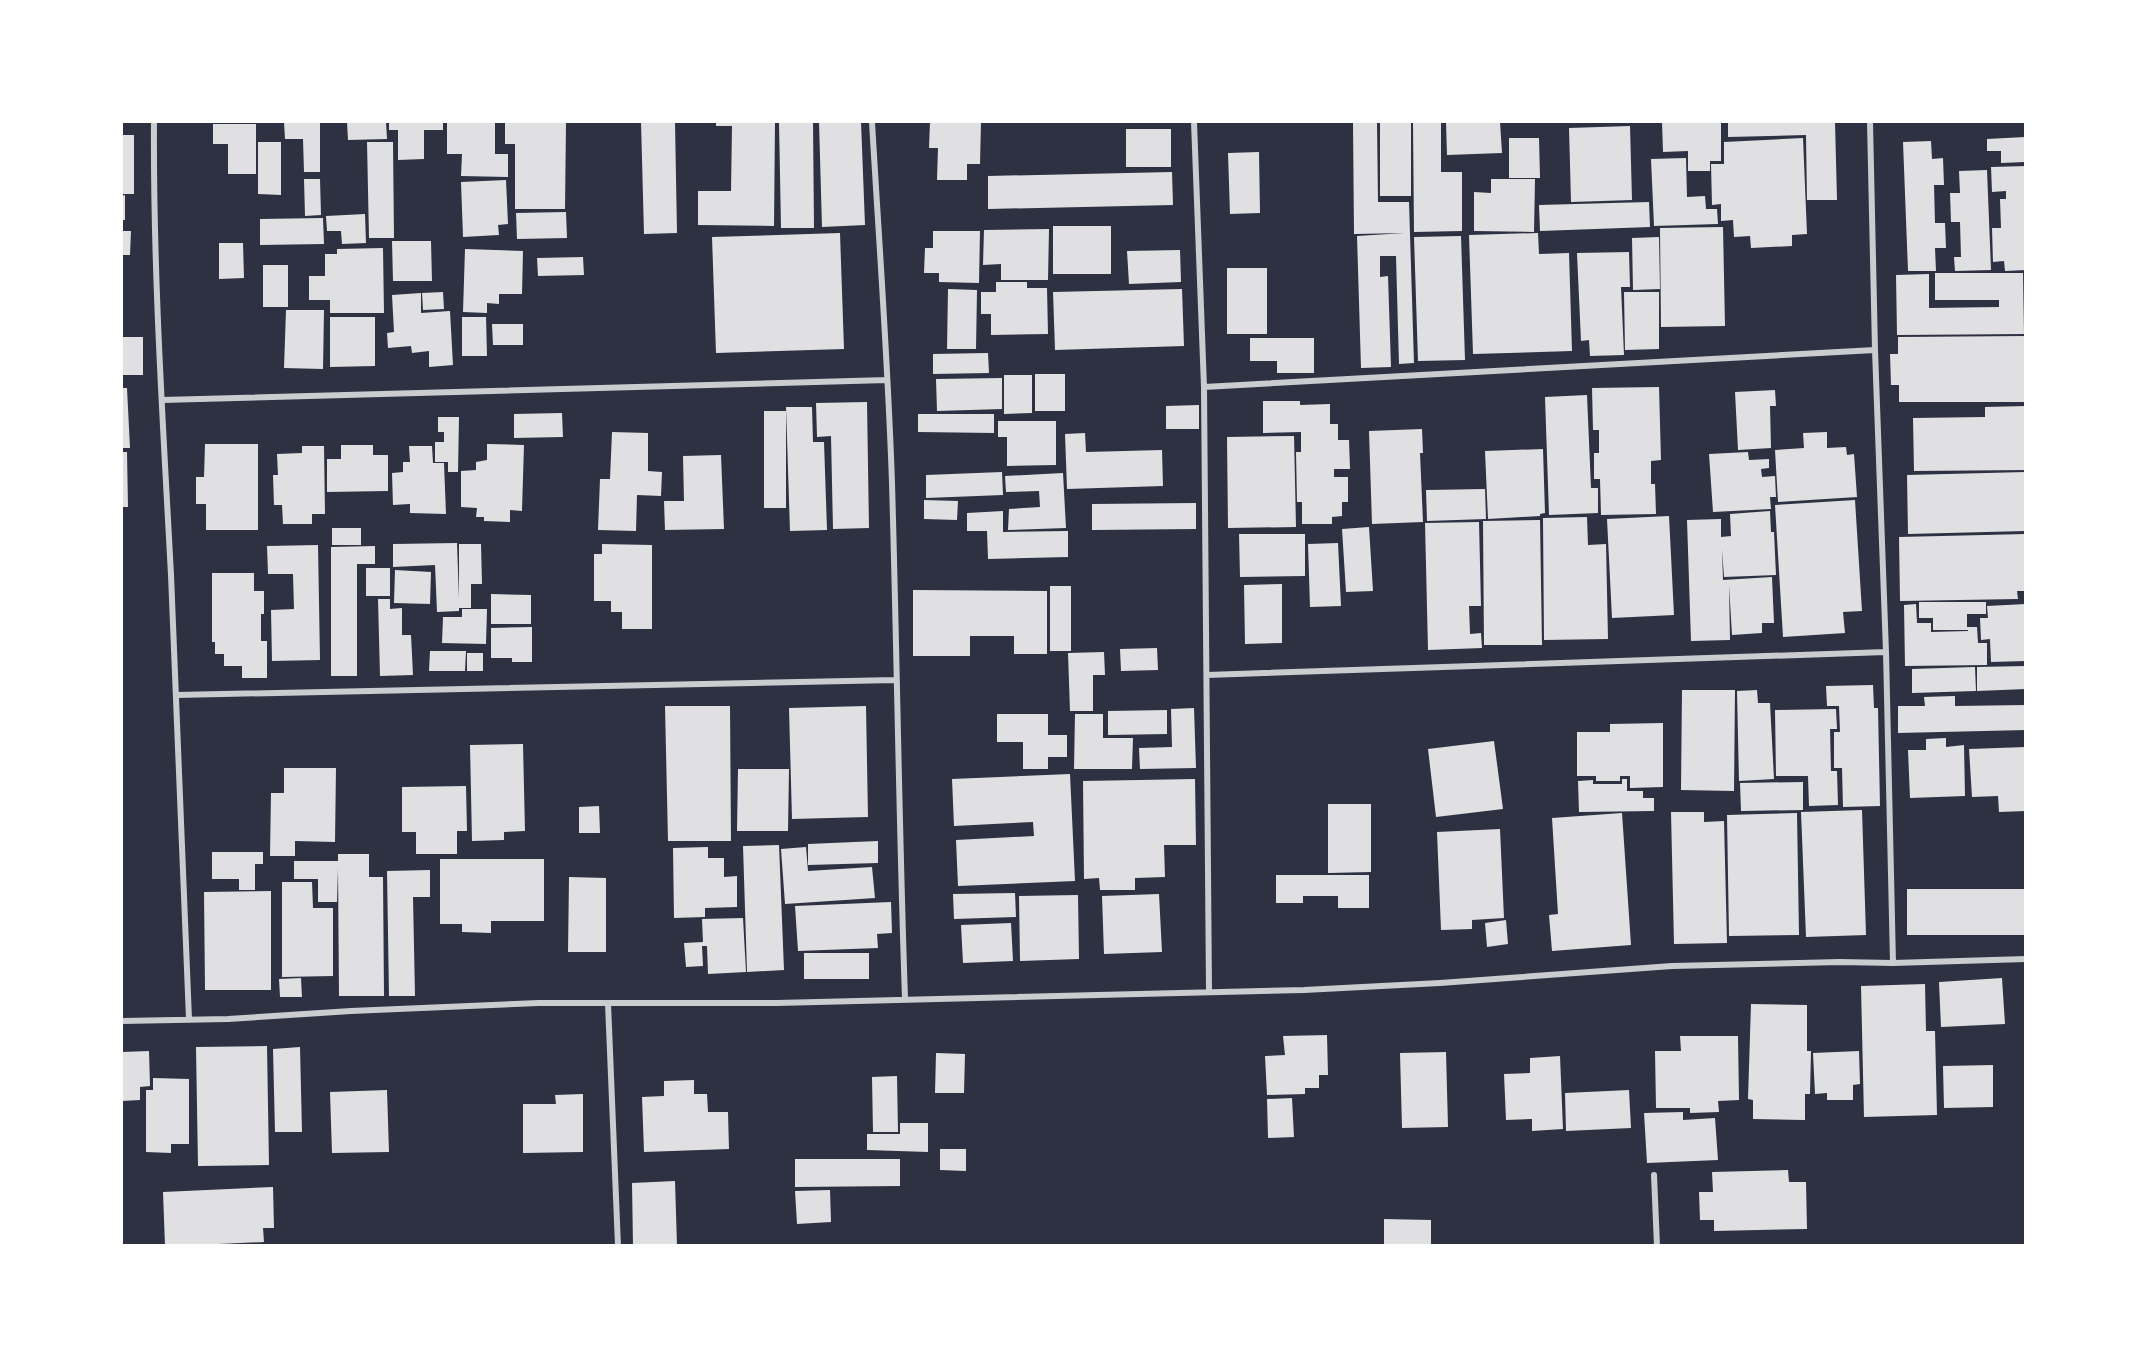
<svg xmlns="http://www.w3.org/2000/svg" width="2147" height="1367" font-family="'Alegreya Sans',sans-serif">
<rect width="100%" height="100%" fill="#2d3142"/>
<path fill="#e0e0e3" d="M284,122H320V172H304L303,139H285Z
M347,122H386L387,139L348,140Z
M389,122H443V130H424V159L398,160V130H389Z
M447,122H495V154H508V177L461,176L462,154H447Z
M505,122H566L565,209H515V144H505Z
M641,122H675L677,233L644,234Z
M716,122H775L774,226L698,225V191H731L732,126H716Z
M779,122H813L814,228H781Z
M819,122H861L865,225L822,227Z
M930,122H981L980,164H967V180H937L938,148H929Z
M1353,122H1377L1378,202H1409L1414,363L1399,364L1396,256H1380V277L1388,276L1391,367L1361,368L1357,236L1405,233L1354,234Z
M1380,122H1411V196H1380Z
M1413,122H1441V172H1462V231L1414,232Z
M1446,122H1500L1502,153L1447,155Z
M1662,122H1721V161H1710V171H1688V151L1663,152Z
M1728,122H1835L1837,200H1807L1806,135L1728,137Z
M213,124H256V174H228V144H213Z
M1630,126L1632,200L1571,202L1569,128Z
M1126,129H1171V167H1126Z
M122,135H134V194H122Z
M2025,137V162L2001,163V151H1987V139Z
M1509,138H1539L1540,178H1509Z
M1803,138L1807,234L1792,235V246L1751,248L1750,236L1734,237L1733,220L1721,221V204L1712,205L1711,164H1724V142Z
M1931,141L1932,159L1943,158L1944,185H1934L1935,223H1945L1946,248H1935L1936,271H1908L1903,142Z
M258,142H281V195L258,194Z
M367,142H393L394,238H369Z
M1259,152L1260,213L1230,214L1228,153Z
M1686,158L1687,197L1705,196L1706,209H1717L1718,224L1654,226L1651,159Z
M2026,166V270L2005,271L2004,261L1993,262L1992,228H2001L2000,199H2006V191L1992,192L1991,167Z
M1987,170L1991,270L1955,271L1954,257H1961L1960,222H1951L1950,193H1960L1959,171Z
M1172,172L1173,205L988,209V176Z
M304,179H320L321,215L305,216Z
M1491,179H1535L1534,232L1474,231V192L1491,193Z
M506,180L508,224L498,225L499,235L463,237L461,182Z
M125,195V220H122V196Z
M1649,202L1650,227L1540,231L1539,205Z
M566,212L567,238L517,239L516,213Z
M365,214L366,243L342,244L341,231H327L326,216Z
M323,218L324,244L260,245V219Z
M1053,226H1111V274H1053Z
M1723,227L1725,326L1661,327L1660,228Z
M1049,229L1048,280H1001V264L983,265L984,230Z
M122,231H131L130,255H122Z
M933,231H980L979,283L939,282V273H924L925,248H933Z
M840,233L844,349L716,353L712,237Z
M1538,233L1539,254L1569,253L1572,351L1473,354L1469,235Z
M1461,236L1465,360L1418,361L1414,237Z
M1659,237L1660,289L1633,290L1632,238Z
M392,241H431L432,281H393Z
M219,243H243L244,278L219,279Z
M383,248L384,313H330V300H309V276H325V254H337V249Z
M465,249L523,251L522,294H499V304L487,303V313L463,312Z
M1180,250L1181,282L1129,284L1127,251Z
M1629,252L1630,287H1621L1624,355L1590,356L1589,340L1581,341L1577,253Z
M583,257L584,275L538,276L537,258Z
M263,265H288V307H263Z
M1227,268H1267V334H1227Z
M1935,273H2023L2024,334L1897,335L1896,275L1929,274V308L1999,307V300H1935Z
M996,282H1027V288H1047L1048,334L991,335V314H981V292H996Z
M948,289L977,290L976,349H947Z
M1182,289L1184,346L1055,350L1053,292Z
M443,292L444,309L423,310L422,293Z
M1624,292H1659V349L1625,350Z
M421,293V313L450,311L453,365L429,367V351L412,353L411,346L388,348L387,333L394,332L392,295Z
M286,310H324L323,369L284,368Z
M330,317H375V366L330,367Z
M462,317H486L487,356H462Z
M492,324H523V345H493Z
M2026,336V402H1899V385H1891L1890,354H1898V337Z
M122,337H143V375H122Z
M1250,338H1314V373H1277V361H1250Z
M988,353L989,373L933,374V354Z
M1035,374H1065V411H1035Z
M1004,375H1032V413L1004,414Z
M1002,378V409L937,411L936,379Z
M1659,387L1661,460L1651,461V484H1655L1656,514L1601,515L1600,479H1594V453H1599V430H1593L1592,388Z
M122,388H127L130,448H122Z
M1775,390L1776,406H1770L1771,448L1738,450L1735,392Z
M1587,395L1591,488H1598V513L1549,515L1545,397Z
M1263,401H1300V405L1330,404V424H1338V440H1349L1350,469H1334V477H1348V502H1342V516L1332,517V524H1302V502H1297L1296,452H1301V432L1263,433Z
M867,402L869,528L833,529L831,436L817,437L816,403Z
M1199,405V429H1166V406Z
M2026,406V470L1914,471L1913,418L1985,417V407Z
M786,407H812L813,442H824L827,530L790,531Z
M764,411H786V508H764Z
M562,413L563,437L514,438V414Z
M918,414H994V433L918,432Z
M438,417H459L458,472H448V462H435V442H444V432H438Z
M998,421H1056V465L1007,466V437H998Z
M1422,429L1423,453H1420L1423,522L1372,524L1369,431Z
M612,432L648,433V471L662,472L661,496L637,495L636,531L598,530L600,479H610Z
M1827,432V448L1846,447L1847,455L1854,454L1857,497L1778,502L1775,450L1804,448L1803,433Z
M1085,433L1086,452L1162,450L1163,486L1067,489L1065,434Z
M1294,436L1296,527L1228,528L1227,437Z
M205,444H258V530H206V504H196V477H204Z
M487,444L524,445L522,511L510,510V522L484,521V517H476L477,508L461,507V471L476,470V462L487,460Z
M341,445H373V455H388V491L327,492V459H341Z
M302,446H324L325,514H312V524H283L282,505H274L273,475H278L277,454L302,453Z
M409,446H432L433,463H444L446,514L410,513V504L393,505L392,473L403,472V462H410Z
M1543,449L1545,513L1540,514V516L1488,519L1485,451Z
M122,452H127L128,507H122Z
M1748,452L1749,460L1769,459V468L1761,469L1762,477L1775,476L1776,497H1770L1771,509L1713,512L1709,454Z
M721,455L724,529L665,530L664,501H684L683,456Z
M1002,472L1003,495L926,498V475Z
M2026,472V531L1908,534L1907,475Z
M1063,473L1066,528L1008,530L1009,509L1040,507L1039,491L1006,492L1005,476Z
M1485,489L1486,519L1427,521L1426,490Z
M924,500L958,501L957,520L924,519Z
M1855,500L1862,611L1843,612L1845,633L1783,637L1775,505Z
M1196,503V529L1092,530V504Z
M1003,511V532L1068,531V557L988,559L987,531H967V513Z
M1770,511L1771,532H1774L1776,575L1724,577L1722,549L1723,580L1772,577L1774,623H1762V633L1732,635L1729,585L1730,640L1691,641L1687,520L1721,519V537L1731,536L1730,514Z
M1669,516L1674,615L1612,618L1607,519Z
M1587,517L1588,545L1606,544L1608,639L1544,640L1543,518Z
M1540,520L1542,645H1484L1483,521Z
M1479,522L1481,606H1469L1470,634L1481,633L1482,648L1428,650L1425,523Z
M1369,527L1373,591L1346,592L1342,529Z
M332,528H361V545H332Z
M1239,534H1305V576L1240,577Z
M2026,534V591H2017L2018,599L1900,601L1899,537Z
M457,543L459,599V544H481L482,584H471V608H459V611L437,612L435,565L393,567V544Z
M1338,543L1341,606L1310,607L1308,544Z
M602,544L652,545V629H622V612H611V601H594V554H602Z
M318,545L320,660L272,661L271,610L294,609L293,574H268L267,546Z
M375,546V564H357V676H331V547Z
M366,568H390V596H366Z
M395,570L431,572L430,604L394,603Z
M212,573H254V591H264V614H261V641H267V678H242V666H224V654H215V642H212Z
M1282,584V643L1245,644L1244,585Z
M1050,586H1071V651H1050Z
M913,590L1047,591V654H1014V636H970V656H913Z
M491,594L531,595V624H491Z
M378,599H390V609L402,608V635H411L413,675L380,676Z
M1919,602H1986V614H1967V627H1977L1978,643H1987V665L1905,666L1904,605L1916,604L1917,623H1931V632L1968,631V630H1933V618H1919Z
M2026,604V661L1991,662L1990,639L1981,640L1980,618H1988L1987,606Z
M462,609H487L486,644L442,643L443,617H462Z
M532,627V662H512V658H491V628Z
M1157,648L1158,670L1121,671L1120,649Z
M430,651H466L465,671H429Z
M1104,652L1105,675H1093V711H1070L1068,653Z
M467,653H483V671H467Z
M2026,666V689L1977,691V667Z
M1975,667L1976,691L1912,693V669Z
M1873,685L1874,708H1878L1880,806L1843,807L1842,768H1834V732H1840L1839,706H1827L1826,686Z
M1682,690H1735L1734,791L1681,790Z
M1757,690L1758,703H1770L1774,779L1739,781L1737,691Z
M1955,696V706L2026,705V730L1898,733V706H1925L1924,697Z
M665,706H730L731,841H668Z
M866,706L868,817L792,819L789,708Z
M1194,708L1196,768L1140,769L1139,748L1172,747L1171,709Z
M1836,709L1837,729H1830L1831,771H1837L1838,805L1809,806L1808,776H1776L1775,710Z
M1167,710V734L1108,735V711Z
M997,714H1048V735H1067V757H1048V769H1023V742H997Z
M1075,714H1103V738H1133L1132,769H1074Z
M1663,723V787L1630,788V776H1620V781H1596V776H1577V732H1610V724Z
M1946,738V747L1964,745L1965,796L1910,798L1908,750H1926V739Z
M1494,741L1503,809L1436,817L1428,749Z
M523,744L525,831L504,832V840L472,841L470,745Z
M2026,747V811L1999,812L1998,796L1972,797L1969,749Z
M284,768H336L335,842L295,841V856H270L271,793H284Z
M738,769H789L788,831H737Z
M1070,774L1075,881L958,886L956,840L1034,836L1033,822L954,826L952,779Z
M1195,779L1196,845H1164L1165,877L1135,878V890H1100L1099,878L1084,879L1083,781Z
M1622,779H1627V791H1643V798H1654V811L1579,812L1578,781L1593,780V784H1622Z
M1803,782V810L1741,811L1740,783Z
M466,786L467,831H457V854H416V832H402V787Z
M1328,804H1371V872L1328,873Z
M599,806L600,833H579V807Z
M1862,810L1866,935L1806,937L1801,812Z
M1671,812H1704V822L1724,821L1727,943L1674,944Z
M1622,813L1631,945L1552,951L1549,915L1558,914L1552,818Z
M1797,813L1799,935L1729,936L1727,815Z
M1500,829L1504,918L1472,920V929L1441,930L1437,832Z
M878,841V863L808,865V844Z
M779,845L784,970L747,972L743,846Z
M708,847V858H724V877L737,876V907L705,908V917L674,918L673,848Z
M806,847L808,871L872,867L875,898L785,904L781,849Z
M212,852H263V864H255V890H239V879H212Z
M338,854H369V877H383L384,996H339L338,868L337,902H318V879H294V861H338Z
M440,859H544V921H491V933L462,932V924H440Z
M430,870V897H413L415,996H389L387,871Z
M1276,875H1369V908H1338V896H1303V903H1276Z
M569,877L606,878V952H568Z
M282,882H312L313,908H333V976L282,977Z
M1907,889H2026V935H1907Z
M271,891V990H205L204,892Z
M1015,893L1016,917L954,919L953,894Z
M1159,894L1162,952L1104,954L1102,896Z
M1078,895L1079,959L1020,961L1019,896Z
M891,902L892,933L877,934L878,948L798,951L795,906Z
M743,918L746,972L708,974L707,946H702L703,966L686,967L684,943L703,942L702,919Z
M1506,920L1508,944L1487,947L1485,923Z
M1011,923L1013,961L963,963L961,925Z
M804,953H869V979H804Z
M301,978L302,997H280L279,979Z
M2002,978L2005,1024L1941,1027L1939,982Z
M1925,984L1926,1031H1935L1937,1115L1864,1117L1861,986Z
M1751,1004L1807,1005V1051H1811L1810,1094H1805V1120L1753,1119V1100L1748,1099Z
M1327,1035L1328,1075H1319V1088H1305V1094L1267,1095L1265,1056L1285,1055L1283,1036Z
M1680,1036H1738L1739,1100L1718,1101L1719,1112L1690,1113V1108H1656L1655,1051H1681Z
M267,1046L269,1165L198,1166L196,1047Z
M300,1047L302,1132H275L273,1049Z
M149,1051L150,1086L140,1087V1100L122,1101V1052Z
M1859,1051L1860,1084L1853,1085V1100H1827V1093L1815,1094L1813,1053Z
M1446,1052L1448,1127L1402,1128L1400,1053Z
M936,1053L965,1054L964,1093H935Z
M1560,1056L1563,1129L1532,1131V1119L1506,1120L1504,1074L1530,1073V1058Z
M1993,1065V1107L1944,1108L1943,1066Z
M897,1076L898,1132H873L872,1077Z
M153,1078L189,1079V1144H171V1153L146,1152V1090H153Z
M694,1080V1094H707L708,1112H728L729,1149L644,1152L642,1097L664,1096V1081Z
M387,1090L389,1152L332,1153L330,1092Z
M1629,1090L1631,1128L1566,1131L1565,1093Z
M583,1094V1152L523,1153V1104H556L555,1095Z
M1292,1098L1294,1137L1268,1138L1267,1099Z
M1683,1112V1120L1715,1118L1718,1160L1647,1163L1644,1113Z
M900,1123H928V1152L867,1150V1134H900Z
M940,1149H966V1171L940,1170Z
M795,1159H900V1186L795,1187Z
M1788,1170L1789,1182H1806L1807,1229L1714,1231V1220H1700L1699,1192H1713L1712,1172Z
M675,1181L677,1246H633L632,1183Z
M273,1187L274,1228H263L264,1242L219,1244V1246H165L163,1192Z
M830,1190L831,1222L797,1224L795,1191Z
M1384,1219L1431,1220V1246H1384Z"/>
<g fill="none" stroke-linecap="round" stroke-linejoin="round">
<path stroke="#caccd0" stroke-width="6" d="M154,122C153,272 163,424 171,575C178,722 183,870 189,1019
M872,122C879,242 888,362 892,483C897,655 899,827 905,998
M1194,122L1204,387L1209,991
M1870,122L1875,350L1886,652L1893,963
M1204,387L1875,350
M162,400L887,380
M1207,675L1886,652
M177,695L896,680
M608,1003L618,1246
M122,1021L228,1019L351,1011L539,1003H777L1304,990L1440,983L1672,966L1840,962L1893,963L2026,959
M1654,1175L1657,1246"/>
</g>
<rect width="2147" height="1367" fill="none" stroke="#ffffff" stroke-width="246"/>
</svg>
